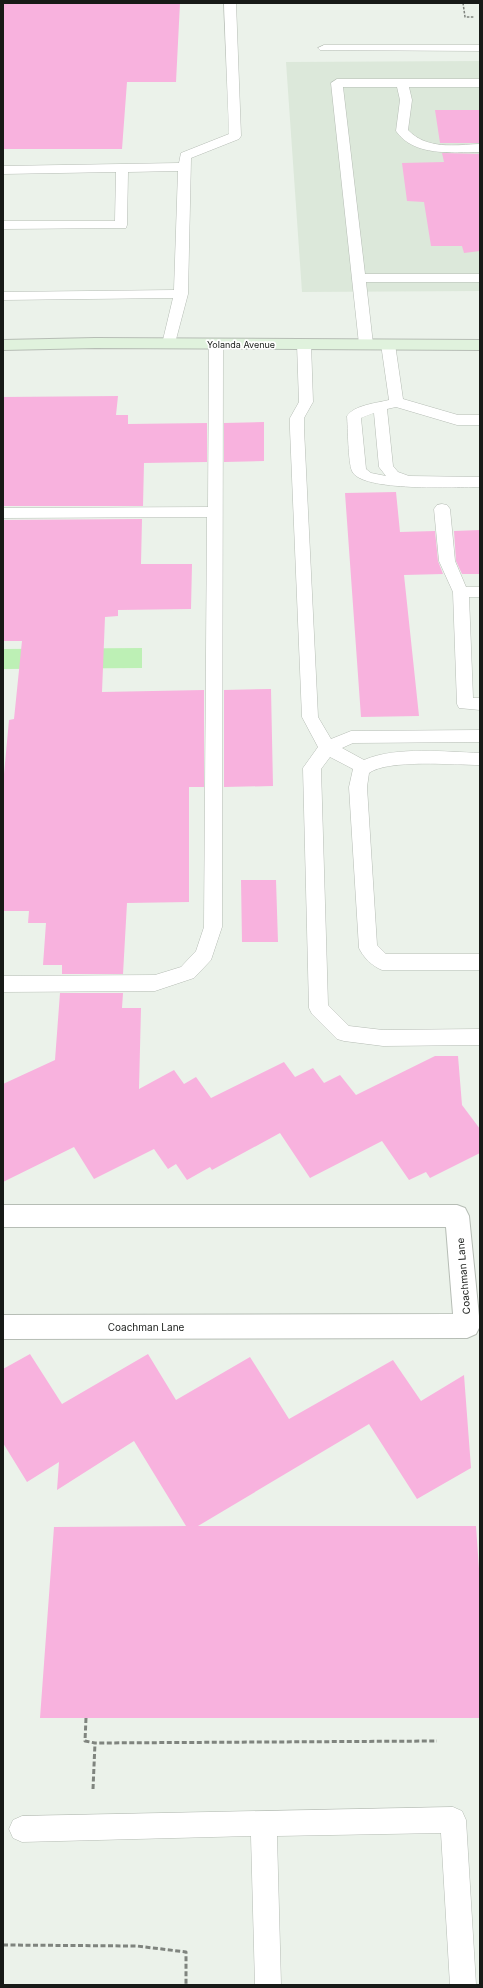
<svg xmlns="http://www.w3.org/2000/svg" width="483" height="1988" font-family="Inter,sans-serif">
<rect width="100%" height="100%" fill="#ebf2ea"/>
<path fill="#dce8da" d="M480,61V291L302,292L286,62Z"/>
<path fill="#bdf0b5" d="M142,648V668L3,669V649Z"/>
<path fill="#f8b2de" d="M3,3H180L176,82H127L122,149H3Z
M435,110H480V143H440Z
M442,153L480,154V251L464,253L462,246H431L424,202L407,201L402,163L444,162Z
M118,396L116,415H128V424L207,423V462L144,463L143,506H3V397Z
M264,422V461L224,462V423Z
M396,492L400,532L435,531L438,561L443,574L404,575L419,716L361,717L345,493Z
M142,519L141,564H192L191,609L118,610V616L105,617L102,692L204,690V787H189V902L127,903L123,974H62V965H43L46,923H28L29,911H3V785L9,720L14,719L22,641H3V520Z
M480,530V574H462L456,561L454,531Z
M271,689L273,786L224,787V690Z
M241,880H276L278,942H242Z
M60,993H123L122,1008H141L139,1089L174,1070L184,1084L196,1077L211,1098L284,1062L295,1077L313,1068L324,1083L340,1075L356,1095L435,1056H458L462,1105L480,1129V1153L430,1178L426,1172L409,1180L382,1141L310,1178L280,1133L212,1170L210,1167L187,1180L176,1164L168,1169L154,1149L94,1179L74,1147L3,1182V1084L55,1060Z
M30,1354L62,1404L148,1354L176,1400L250,1357L289,1419L393,1360L421,1401L464,1375L471,1468L417,1499L369,1424L198,1526H476L480,1583V1718H40L54,1527L186,1526L134,1441L57,1490L59,1462L27,1482L3,1443V1369Z"/>
<g fill="none" stroke-linecap="round" stroke-linejoin="round">
<defs>
<path id="service" d="M224,3H236L241,136L239,139L191,158L188,294L174,347H164L162,344L173,298L3,300V292L174,290L178,171L128,172L127,225L126,228L3,229V221H115L116,172L3,174V166L179,163L181,153L229,134Z
M324,45H480V51L320,50L318,48Z
M337,79H480V87H409L412,100L408,130C427,150 455,145 480,144V152C452,152 414,157 396,131L400,100L397,87H343L365,274H480V282H366L373,344L371,347H361L359,344L331,83Z
M216,340L221,341L223,344L222,927L211,960L194,978L155,991L3,992V976L155,975L181,967L196,951L204,927L207,517L3,518V508L208,507L209,344L211,341Z
M304,340L309,341L311,344L313,402L304,418V429L318,717L331,739L351,731L480,730V742L353,743L342,748L364,760C396,746 446,752 480,753V765C455,765 388,759 369,773L367,787L377,945L386,954H480V970H382C372,966 363,957 359,948L349,787L353,769L330,757L321,769L328,1005L349,1026L383,1030L480,1029V1045L383,1046L344,1041L337,1039L312,1014L309,1008L303,768L318,747L302,717L290,429V418L299,402L297,344L299,341Z
M388,340L393,341L395,344L403,399L458,415H480V425H457L396,407L387,409L393,466L398,472L409,476L480,477V487C458,487 360,492 352,471C348,462 348,428 347,416C354,405 377,403 389,400L381,344L383,341ZM374,413L379,467L386,476L371,473L366,469L361,418Z
M442,504L447,505L450,509L455,561L466,587H480V597H469L473,698H480V710L459,708L457,704L453,592L439,561L434,509L437,505Z
M453,1807L462,1811L466,1820L476,1985H450L441,1833L277,1836L281,1985H255L251,1836L22,1842L13,1838L9,1829L13,1820L22,1816Z"/>
<path id="minor" d="M3,1205H457L465,1208L469,1216L480,1326L476,1334L467,1338L3,1339V1315L453,1314L446,1227H3Z"/>
<path id="secondary" d="M95,338L480,340V350L95,348L3,350V340Z"/>
</defs>
<use href="#service" stroke="#b6bdb5" stroke-width="1"/>
<use href="#minor" stroke="#b6bdb5" stroke-width="2"/>
<use href="#secondary" stroke="#b6bdb5" stroke-width="2"/>
<path stroke="#7f847e" stroke-width="1.5" stroke-dasharray="2.5 1.5" stroke-linecap="butt" d="M463,3L465,17H474"/>
<path stroke="#7f847e" stroke-width="3" stroke-dasharray="5 2.5" stroke-linecap="butt" d="M86,1718L85,1741L95,1743L437,1741
M93,1789L95,1743
M3,1945L137,1946L186,1952V1985"/>
<use href="#service" fill="#fff" fill-rule="evenodd"/>
<use href="#minor" fill="#fff" fill-rule="evenodd"/>
<use href="#secondary" fill="#e0f2dd" fill-rule="evenodd"/>
</g>
<g text-anchor="middle" dominant-baseline="central" stroke-width="3.5" stroke-linejoin="round" paint-order="stroke">
<g font-size="9" fill="#171a17" stroke="#fff">
<text x="241" y="344">Yolanda Avenue</text>
</g>
<g font-size="10" fill="#171a17" stroke="#fff">
<text transform="translate(463 1276) rotate(-95)">Coachman Lane</text>
<text x="146" y="1327">Coachman Lane</text>
</g>
</g>
<rect width="483" height="1988" fill="none" stroke="#171a17" stroke-width="8"/>
</svg>
